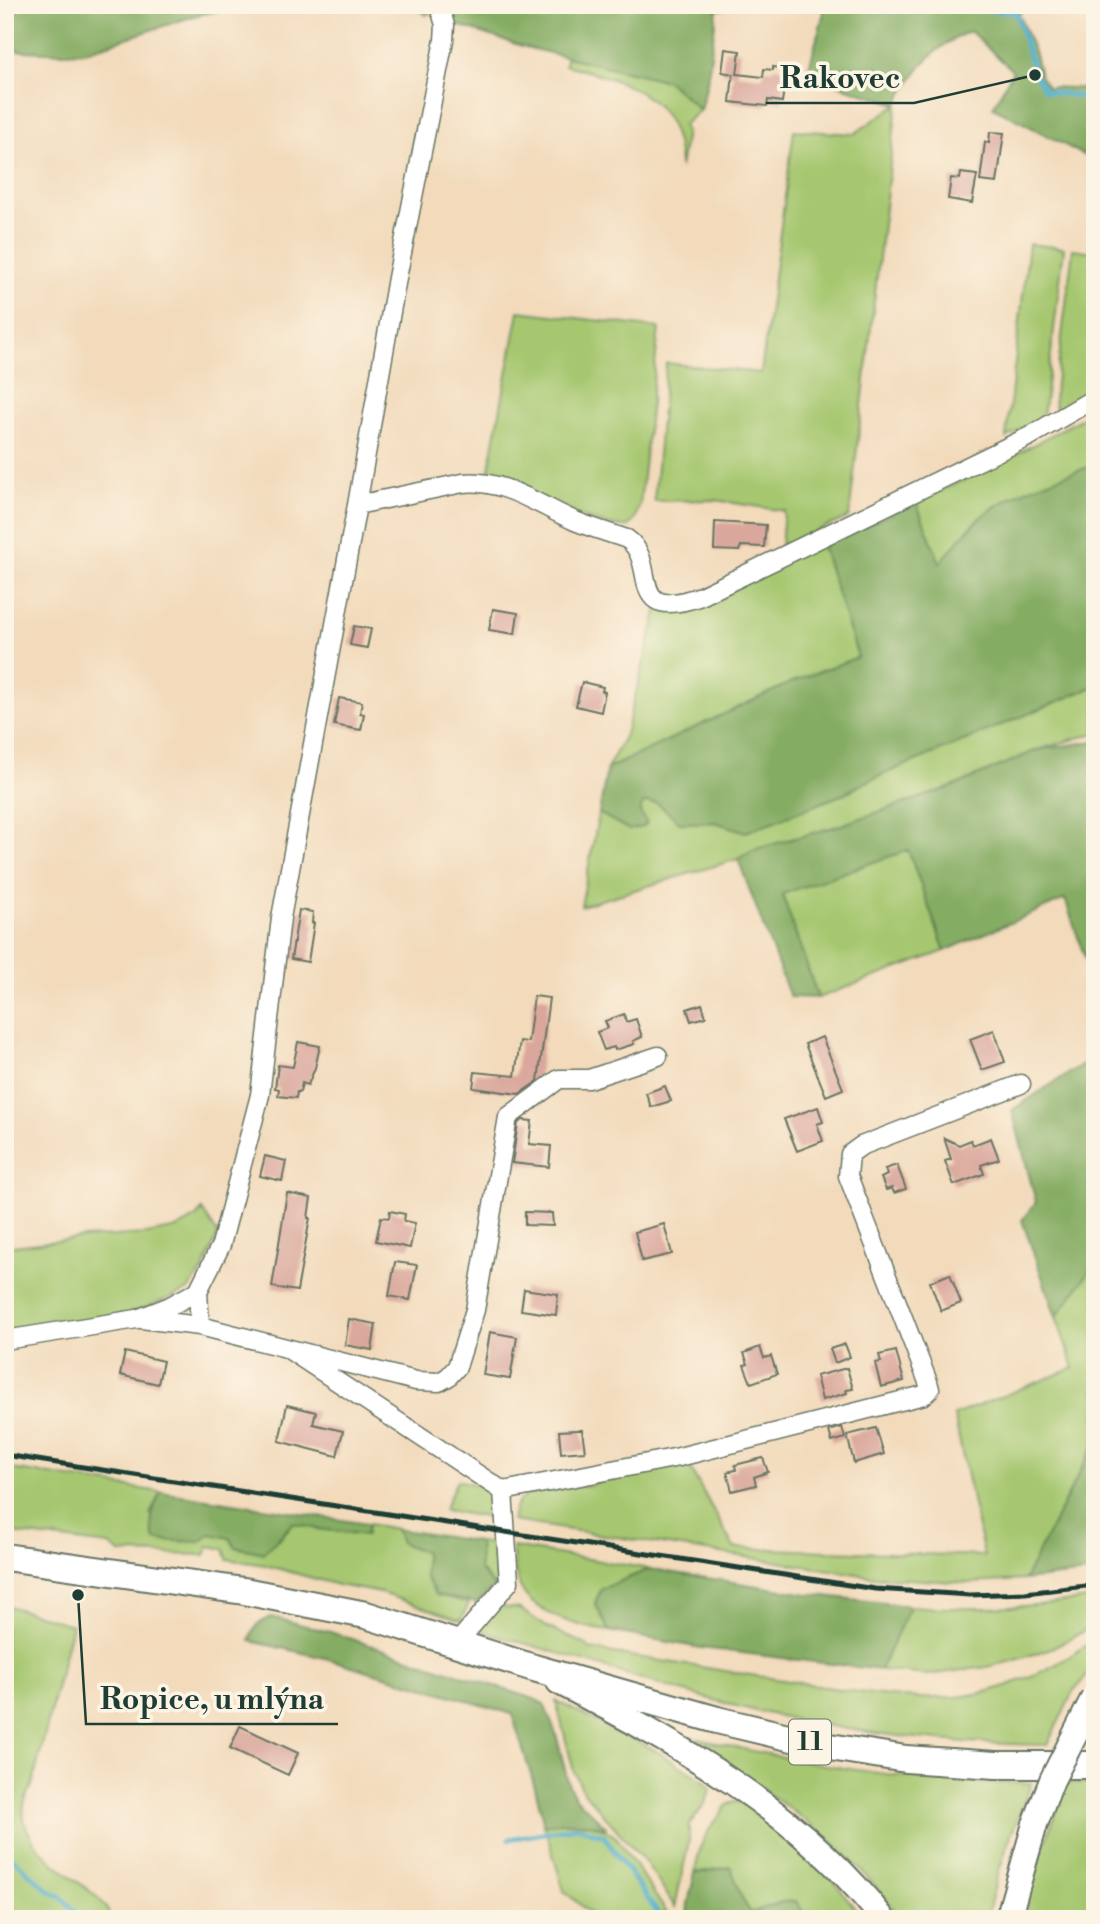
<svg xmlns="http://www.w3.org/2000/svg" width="1100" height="1924" font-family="'Libre Bodoni',serif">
<rect width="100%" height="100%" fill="#fcf5e5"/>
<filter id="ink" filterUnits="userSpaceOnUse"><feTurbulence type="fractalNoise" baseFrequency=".0143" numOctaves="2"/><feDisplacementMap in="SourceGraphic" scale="14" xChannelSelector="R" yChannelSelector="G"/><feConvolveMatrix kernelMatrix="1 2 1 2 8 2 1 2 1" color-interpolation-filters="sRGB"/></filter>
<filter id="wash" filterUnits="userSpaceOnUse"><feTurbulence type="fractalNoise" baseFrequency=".00686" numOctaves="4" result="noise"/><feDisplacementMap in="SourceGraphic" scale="28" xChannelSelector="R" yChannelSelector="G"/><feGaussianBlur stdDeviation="1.57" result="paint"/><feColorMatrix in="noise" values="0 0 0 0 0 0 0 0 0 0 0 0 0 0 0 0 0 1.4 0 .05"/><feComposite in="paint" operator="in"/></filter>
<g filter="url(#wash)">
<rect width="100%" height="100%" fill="#f2dabb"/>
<path fill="#a6c76f" stroke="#628252" stroke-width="2" d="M567,56L668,81L700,110L683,125L686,132L680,168C679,94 625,82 565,65Z
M897,104L849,517L781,546L784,511L715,500L654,501L666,363L761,373L794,130L854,134Z
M1029,244L1064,248L1044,410L1040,420L1006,438Z
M1073,249L1095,252V392L1059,410L1055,406L1054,399Z
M519,311L659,328L640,504L634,521L627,527C581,526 532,490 488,475Z
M1095,411V465C1054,479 1004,493 972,525C961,537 951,551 940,563L916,502L998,464Z
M822,546L859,657L790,683L607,769L625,735L658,608Z
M1095,686V733L1037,750L952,787L838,826L753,850L738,859L581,906L599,813L629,830L642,827L640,812L643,802L657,803L682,823L715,822L746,832L841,795L872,779Z
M908,850L945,951L818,998L782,894Z
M202,1210L218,1234L203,1271L187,1291L132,1313L5,1334V1247L83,1238L146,1234L178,1228L196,1217Z
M1095,1264V1443L1024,1580L970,1583L876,1577L512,1521C515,1495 527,1495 549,1490C554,1489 561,1486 566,1486C580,1487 596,1487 607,1476L688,1464L734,1548L984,1556L954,1415L1074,1368L1056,1317Z
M5,1468L161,1492L150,1514L230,1538L280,1539L293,1523L318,1529L365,1535L368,1524L396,1529L401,1543L426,1552L425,1576L436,1595L469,1603L461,1620L381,1593L338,1585L265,1565L227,1559L224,1549L209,1546L205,1555L120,1553L109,1545L5,1532Z
M457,1480C484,1486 495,1488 496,1519L444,1510Z
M479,1542L500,1545L501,1568L495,1587L480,1570Z
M512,1547L650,1569L601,1589L595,1603L609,1631C583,1628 536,1615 522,1590C515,1578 514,1561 512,1547Z
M1095,1598V1625L1057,1646L1013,1661L987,1667L927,1675L880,1670L910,1606C971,1611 1034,1607 1095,1598Z
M5,1605L72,1625L32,1786C0,1835 65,1869 97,1897C104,1902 108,1911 112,1919H5Z
M494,1606L520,1609L547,1627L587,1645L590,1649C658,1661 727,1671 795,1682C847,1690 901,1702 954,1697C999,1694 1061,1667 1095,1638V1667L1074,1690L1047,1745C959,1744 870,1736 784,1717C682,1696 584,1658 483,1632L479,1627Z
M556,1701L651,1748L706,1782L710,1789L706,1802L689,1825V1841L675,1907L646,1863L584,1792L574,1772Z
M677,1734C794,1762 911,1784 1032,1783C1013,1828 996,1871 987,1919H901C844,1837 759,1786 677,1734Z
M1066,1783H1095V1898L1077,1919H1023C1032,1872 1051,1829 1066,1783Z
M735,1801L744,1804L801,1849L833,1880L863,1919H807L796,1901L782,1902L750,1913L740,1894L731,1867L695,1873C699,1847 703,1837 719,1816C725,1808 725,1804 735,1801Z
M563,1822C585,1823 601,1824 617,1838L671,1919H592L591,1914L564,1891L544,1825Z"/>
<path fill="#84ac62" stroke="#52744b" stroke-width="2" d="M5,5H251L197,15L87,51L66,53L5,50Z
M414,5H741L717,10L707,83L700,110L668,81L525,47L454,24L438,10L426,15Z
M816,5H1025L1019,15L1035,54L1040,76L1048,87L1095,89V161L993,107L1013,71L970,31C932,47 916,69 897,104L807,75L824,12Z
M1095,465V686L872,779L841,795L746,832L715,822L681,823L657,803H643L640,812L647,823L642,827L629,830L599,813L607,769L790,683L858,657L822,546L916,502L940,563C951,550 961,537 973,525C1004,493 1054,479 1095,465Z
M1095,741V988L1065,899L945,951L908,850L782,894L818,998L790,997L738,859L753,850L838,826L952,787L1037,750Z
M1095,1056V1264L1056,1317L1022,1220L1036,1202L1012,1110Z
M1095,1443V1572L1024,1580Z
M161,1492L368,1524L366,1535L318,1529L293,1523L264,1553L235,1547L230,1538L210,1534L200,1542L155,1540C148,1521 152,1510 161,1492Z
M396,1529L479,1542L480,1570L495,1587L477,1603L436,1595L425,1576V1552L401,1543Z
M650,1569L808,1594L910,1606L880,1670L701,1648L609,1631L595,1603L601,1589Z
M271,1617L330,1632L534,1699L544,1704L556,1734L569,1786L575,1797L607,1828C585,1822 566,1821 544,1825L536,1791L512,1714L325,1658L250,1641C253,1628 259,1622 271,1617Z
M731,1867L740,1894L750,1913L782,1902L796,1901L807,1919H687L688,1903L695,1873Z"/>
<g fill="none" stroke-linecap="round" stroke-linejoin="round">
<path stroke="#49aac8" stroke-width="5" d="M873,5L883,11L947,6L1016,13
M1016,13L1035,75L1046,91L1095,99
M509,1839L577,1827L603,1835L662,1919
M5,1851L49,1891L60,1896L82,1919"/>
</g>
<g id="blocks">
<path fill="#daa79c" d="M725,49L740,51L737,74L763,77L764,69L773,70V67L787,69L782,102L768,100L767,106L730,102L733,74L722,72Z
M990,132L1004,133L997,183L980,181L985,142L989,143Z
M961,173L977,175L972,203L948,199L951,178L960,179Z
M715,522L766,525L764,547L741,546L739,551L714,550Z
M493,609L518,613L515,634L489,630Z
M354,626L371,629L367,648L350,645Z
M582,682L603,687L602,691L605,692L601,712L576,706Z
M339,698L362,702L360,713L364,714L361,730L334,725Z
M299,910L313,912L312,923H314L308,962L291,959Z
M534,996L549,998L538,1081L519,1094L473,1088L475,1072L515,1076L520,1041L528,1042Z
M702,1004L706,1017L691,1021L687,1009Z
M624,1014L626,1022L636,1019L642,1037L633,1041L634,1044L615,1050L614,1047L604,1050L597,1032L608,1028L605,1021Z
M994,1030L1005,1062L982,1070L970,1039Z
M822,1037L843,1089L826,1096L805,1044Z
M298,1042L320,1046L315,1068L308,1085L302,1083L300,1092H297L296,1098L278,1096L279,1089L275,1088L278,1065L293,1067Z
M665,1086L671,1101L651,1107L646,1093Z
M818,1107L823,1122L817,1124L823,1141L797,1151L784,1119Z
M523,1120L532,1121L529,1144L551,1146L549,1167L512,1163L518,1123Z
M944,1138L959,1145L971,1140L973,1145L991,1138L999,1159L981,1165L984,1174L954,1185L945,1161L951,1159Z
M265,1156L286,1161L282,1181L260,1176Z
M897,1165L906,1189L894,1193L892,1188L886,1190L881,1178L887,1175L885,1169Z
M287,1193L311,1198L308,1218H310L297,1291L272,1287Z
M390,1211L405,1214L404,1221L415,1223L410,1248L376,1241L381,1217L389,1218Z
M525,1212L552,1213L553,1226L525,1225Z
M664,1224L672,1254L642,1261L635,1232Z
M395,1262L417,1265L410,1300L389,1296Z
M950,1274L961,1303L941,1311L930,1282Z
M524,1289L558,1294L556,1315L521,1310Z
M349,1319L376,1324L372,1350L345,1345Z
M490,1332L517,1337L510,1379L483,1375Z
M845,1344L850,1357L835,1363L830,1349Z
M760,1347L764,1358L771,1356L777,1374L751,1383L744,1365L748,1364L744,1353Z
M896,1351L904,1381L881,1387L875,1363L881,1362L879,1355Z
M125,1352L163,1361L158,1384L120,1375Z
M847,1368L853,1389L846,1390L847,1393L822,1400L816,1376Z
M287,1405L316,1412L313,1424L343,1431L337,1456L279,1441Z
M842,1427L845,1438L832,1442L829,1431Z
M876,1428L884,1454L854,1463L847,1435Z
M577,1430H582L585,1451L561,1453L559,1431Z
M763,1458L768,1472L754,1477L756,1485L732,1491L727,1472L736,1470L735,1465Z
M240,1726L298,1753L288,1775L230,1748Z"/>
</g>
</g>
<g filter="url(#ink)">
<use href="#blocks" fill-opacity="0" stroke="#697463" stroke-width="2"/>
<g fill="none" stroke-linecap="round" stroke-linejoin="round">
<defs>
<path id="street" d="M1094,5L1095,9
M357,505L397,278L444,40L445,25L439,5
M141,1319L200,1326L198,1291
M200,1326L416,1381L439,1382L448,1377L457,1367L475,1310L508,1117L559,1079H589L658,1056
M5,1340L137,1319L170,1306L198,1291L221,1245L260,1095L281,918L357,505L463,483C505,479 538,505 575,521C592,528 610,533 627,539C661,563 623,624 701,596L1030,436L1095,398
M288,1349L503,1491L679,1457L924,1395L930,1389L928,1382L848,1176L850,1154L861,1146L1021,1084
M457,1643L509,1582L503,1491"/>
<path id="secondary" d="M559,1682C677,1744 800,1811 883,1919
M1008,1919L1035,1824"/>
<path id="primary" d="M5,1557L244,1591L366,1615L534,1668L717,1720L830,1747L906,1759L996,1765H1095"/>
</defs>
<use href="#street" stroke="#697463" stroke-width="21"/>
<use href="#secondary" stroke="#697463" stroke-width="28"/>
<use href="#primary" stroke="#697463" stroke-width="30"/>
<use href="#street" stroke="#fff" stroke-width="18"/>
<use href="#secondary" stroke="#fff" stroke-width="24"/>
<use href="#primary" stroke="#fff" stroke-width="26"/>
<path stroke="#1f3d34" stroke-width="5" d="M5,1455L875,1589L970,1595L1025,1593L1095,1585"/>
<defs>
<path id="secondary-bridge" d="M1035,1824L1052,1780L1094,1697"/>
</defs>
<use href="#secondary-bridge" stroke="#697463" stroke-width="28" stroke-linecap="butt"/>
<use href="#secondary-bridge" stroke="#fff" stroke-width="24"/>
</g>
</g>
<g text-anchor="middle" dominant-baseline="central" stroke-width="7" stroke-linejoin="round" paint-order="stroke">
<rect fill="#fcf5e5" stroke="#617469" stroke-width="2" x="789" y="1719.5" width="42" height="45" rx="5"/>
<g font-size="26" font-weight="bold" fill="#1f3d34">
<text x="810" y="1742">11</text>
</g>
</g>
<path fill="none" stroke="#1f3d34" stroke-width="2.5" d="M1035 75L914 103H766M78 1595L86 1724H338"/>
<g fill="#1f3d34" stroke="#fcf5e5" stroke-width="2.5">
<circle cx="1035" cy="75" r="7"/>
<circle cx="78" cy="1595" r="7"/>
</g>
<g font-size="30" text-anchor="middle" font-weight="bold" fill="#1f3d34" stroke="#fcf5e5" stroke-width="7" stroke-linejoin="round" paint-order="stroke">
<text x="840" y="88">Rakovec</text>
<text x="212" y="1709">Ropice, u mlýna</text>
</g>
<rect width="1100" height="1924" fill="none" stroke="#fcf5e5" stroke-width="28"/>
</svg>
